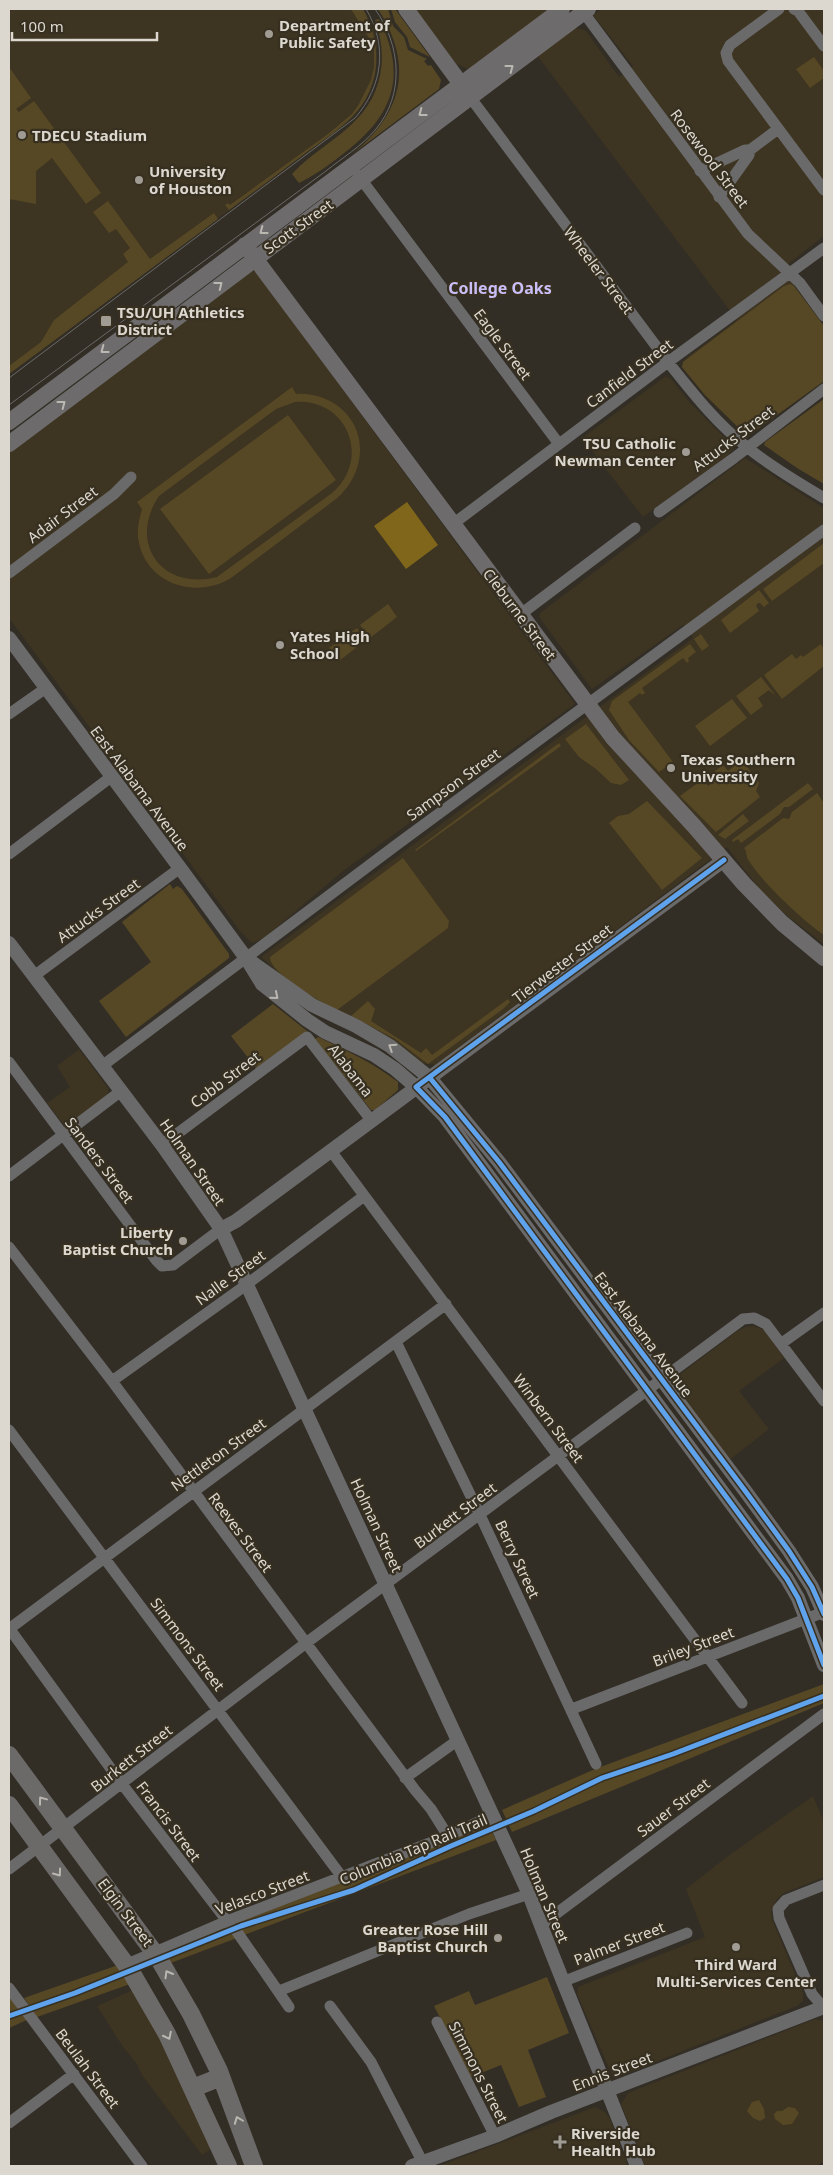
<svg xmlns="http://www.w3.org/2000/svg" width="833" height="2175" font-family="'Noto Sans',sans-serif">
<rect width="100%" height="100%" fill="#322e26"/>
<path fill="#3d3421" d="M9,9H362L375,34L377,45L375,75L366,99L358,110L337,130L9,374Z
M414,9H554L469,69L456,64Z
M602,9H824V236L788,264L794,286L824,326V381L752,433L743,432L705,395L682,367L683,362L686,358L737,320L536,54L571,27L581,29L586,31L619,77L633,66L593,15Z
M251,270L256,272L575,704L343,871L264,938L252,943L240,931L9,618V449Z
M666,376L671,379L691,404L734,447L728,455L643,517L582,438Z
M745,458L824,508V944L786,915L761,891L727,847L435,1065L422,1063L292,985L261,957L693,638L683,625L592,689L539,617L540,613Z
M79,1049L108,1088V1092L107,1097L69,1127L65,1126L47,1103L70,1087L57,1066Z
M753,1326L760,1328L766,1332L784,1358L739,1391L769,1429L728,1461L675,1390L673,1383L678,1376L736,1332L745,1327Z
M813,1796L824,1822V1877L784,1893L777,1899L771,1911L772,1919L803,1993V2001L797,2006L622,2075H614L611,2073L577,1994L578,1987L705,1937L686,1889L728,1856Z
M135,1989L214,2147L202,2155L142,2075L137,2064L123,2047L97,2006Z
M815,2019L824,2021V2162L814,2166H645L621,2104L628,2093Z
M595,2107L605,2112L610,2119L628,2166H439Z"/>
<path fill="#574825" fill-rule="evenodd" d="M351,9H363C384,46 381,90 349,120C335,133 318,144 303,155C278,174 254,192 229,210L225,205L228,203L230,205L328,134L352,114L359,104L371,80L374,67V46Z
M378,9H388L393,26L404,37L408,50L427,59L424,61L428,66L431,65L441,80L439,89L351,155C402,114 415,66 378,9Z
M391,9H395L430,57L410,47L407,37L395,22Z
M379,19C408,77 393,116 343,154C329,165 315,175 299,183L292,174C311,153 337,140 356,120C383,93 388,55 375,20Z
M814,57L824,71V78L810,88L796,69Z
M9,67L31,98L16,109L19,112L34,101L101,193L86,204L52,158L36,171V204L9,199Z
M108,201L150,259L214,213L218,219L9,374V366L41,342L54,320L128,262L123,254L130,248L116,229L109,233L93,212Z
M790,284L794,286L824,326V381L752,433L743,432L705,395L682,367L683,362L784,286Z
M292,387L296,394C308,393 320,396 330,401C370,423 368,472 336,499L231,578C197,599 148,585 139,543C136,531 139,520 142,509L137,502ZM295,402C347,398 372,459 332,493L217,577C163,591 127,544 159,496L276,409Z
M824,399V484L797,468L764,445L765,442Z
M288,415L336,480L209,574L160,509Z
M824,543V563L772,601L763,589Z
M759,590L769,603L764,607L760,603H758L756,606L759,611L730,633L721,620Z
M388,604L397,617L370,638L360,625Z
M357,628L366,640L339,661L329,648Z
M701,634L709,646L702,651L694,639Z
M690,644L696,652L688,658L689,661L687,663L683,658L642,688L645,693L642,695L640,693L628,702L673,762L659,772L629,740L609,710L612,701Z
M821,644L824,650V666L782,699L764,675L792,654L796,659L801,655L803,657Z
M761,677L776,696L769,690L758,698L763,706L751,715L736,696Z
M732,699L747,718L710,746L695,726Z
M586,724L629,780L621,785L611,783L596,769L579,757L565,739Z
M559,743L561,746L416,851L415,850Z
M742,760L759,783L756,791L760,797L716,832L680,796L703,779L708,786L713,782L709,776L723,765L728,771Z
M808,783L813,789L789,807H784L780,814L741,843L738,839L733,842L732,840Z
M817,793L824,803V935C803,921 762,882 749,861C745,855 748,853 744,848L783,818L789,819L792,812Z
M647,801L702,858L662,890L609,823L618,816L629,814Z
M743,814L749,821L725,839L718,835Z
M403,858L449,921L448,928L337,1010C323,1003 269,973 270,957Z
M170,884L173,889L177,886L182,889L229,954V958L126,1037L99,1001L151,962L122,922Z
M508,999L510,1002L503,1009L428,1064L395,1039L351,1016L368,1001L375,1009L371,1021L421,1053L426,1048L432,1055Z
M273,1004L307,1031L256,1068L231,1036Z
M318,1037C346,1050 373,1063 398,1082V1090L375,1110H371L315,1039Z
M824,1684V1703L512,1832L502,1810L595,1769Z
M488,1824L496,1840L244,1935L236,1923Z
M228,1926L237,1938L168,1964L162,1952Z
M121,1964L133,1983L37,2017L24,1998Z
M547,1977L569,2033L528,2050L546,2097L519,2107L501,2065L471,2077L434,2006L469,1991L475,2005Z
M9,1995L29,2019L9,2028Z
M759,2100L764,2109L765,2118L760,2121L753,2118L747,2111L752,2102Z
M788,2107L795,2108L799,2113L792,2124L783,2125L775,2119L774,2114L777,2111H782Z"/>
<path fill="#80661b" d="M407,502L438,545L406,569L374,526Z"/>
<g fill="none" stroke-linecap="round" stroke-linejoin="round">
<path stroke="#6b6a6b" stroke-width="11" d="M581,9L748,234L800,283L824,316
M779,9L730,45L726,53L728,61L824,190
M794,9L798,11L824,46
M470,97L668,362C692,392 716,423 747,447C771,467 798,482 824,498
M700,171L745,150H750
M358,175L559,444
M719,197L749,155L750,150L778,129
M659,512L734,458L824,389
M453,524L668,362L824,248
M9,573L114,494L131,477
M521,614L635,528
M9,714L46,688
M9,854L111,777
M34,976L180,868
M9,1062L156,1260L162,1266L173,1265L221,1229
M102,1066L399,843L824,530
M162,1145L307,1037L371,1120
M331,1151L742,1703
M9,1176L121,1091
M9,1247L112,1381L415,1790L431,1809L448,1836
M396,1342L480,1515L596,1764
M782,1343L824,1313
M112,1381L246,1285L364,1196
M9,1430L342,1877
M9,1628L122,1784L227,1921L235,1929L289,2007
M9,1629L446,1304
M572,1709L824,1612
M405,1778L458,1740
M9,1869L306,1643L743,1319L754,1318L766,1324L824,1401
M824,1885L786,1900L778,1909L779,1918L812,1994L824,2008
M541,1925L824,1714
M125,1965L227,1921L448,1836L478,1822L491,1812
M562,1982L687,1933
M9,1988L142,2166
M279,1991L469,1914L529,1894
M330,2006L371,2062L422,2161
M437,2022L495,2136
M9,2123L74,2074"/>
<path stroke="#6b6a6b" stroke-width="14" d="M9,638L180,868L246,958L262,984L307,1020L325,1032L374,1055L395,1069L416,1087L445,1117L787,1579L798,1598L824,1665
M9,943L162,1145L221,1229L529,1894C563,1985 602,2075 637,2166
M250,961L312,1005L356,1026L390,1046L430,1078L499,1162L746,1492L789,1551L812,1587L824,1614
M221,1229L236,1221L724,860
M412,2166L495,2136L551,2112L824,2007"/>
<path stroke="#6e6b6c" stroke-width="16" d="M406,9L466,91
M245,245L613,738L694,826L744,884L782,923L824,958
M9,422L562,9
M9,444L588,9"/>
<path stroke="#6c6a69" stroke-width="18" d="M9,1755L159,1959L191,2014L219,2071L254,2166
M9,1805L130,1970L167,2034L228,2166
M193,2088L221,2077"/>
<path stroke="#6a6967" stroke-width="1" d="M9,378L355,118C383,86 388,45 366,9
M9,405L326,171C342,158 362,146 376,129C405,94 401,45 375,9"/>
<defs>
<path id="cycleway" d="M724,860L416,1087L445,1117L787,1579L798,1598L824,1665
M430,1078L499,1162L746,1492L789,1551L812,1587L824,1614
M9,2016L75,1993L241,1926L354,1890L451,1846L534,1811L602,1778L673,1754L824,1696"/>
</defs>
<use href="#cycleway" stroke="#373021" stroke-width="8"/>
<use href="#cycleway" stroke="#60a3ed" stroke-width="5"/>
</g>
<defs><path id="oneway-chevron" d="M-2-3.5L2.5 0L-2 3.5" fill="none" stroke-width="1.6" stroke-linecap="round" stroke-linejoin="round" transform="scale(1.25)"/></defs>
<g stroke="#bbb7b1">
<use href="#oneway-chevron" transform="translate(510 68) rotate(-37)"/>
<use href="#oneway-chevron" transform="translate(422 113) rotate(143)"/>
<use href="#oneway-chevron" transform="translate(263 231) rotate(143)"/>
<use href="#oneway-chevron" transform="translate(219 285) rotate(-38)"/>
<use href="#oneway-chevron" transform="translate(104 350) rotate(143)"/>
<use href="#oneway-chevron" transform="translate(62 404) rotate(-37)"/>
</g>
<g stroke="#bab7b1">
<use href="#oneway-chevron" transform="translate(275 996) rotate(41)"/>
<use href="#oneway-chevron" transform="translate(392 1047) rotate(-147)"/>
</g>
<g stroke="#bab7b0">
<use href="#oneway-chevron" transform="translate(42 1800) rotate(-127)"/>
<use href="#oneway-chevron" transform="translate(58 1873) rotate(54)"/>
<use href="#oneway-chevron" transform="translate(168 1974) rotate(-120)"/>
<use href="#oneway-chevron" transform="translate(168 2036) rotate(63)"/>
<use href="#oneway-chevron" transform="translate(238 2120) rotate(-111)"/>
</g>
<g fill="#a09c94" stroke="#373021" stroke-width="2">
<circle cx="269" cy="34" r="5"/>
<circle cx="22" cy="135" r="5"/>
<circle cx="139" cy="180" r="5"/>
<rect x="100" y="315" width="12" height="12" rx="2.5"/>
<circle cx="686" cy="452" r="5"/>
<circle cx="280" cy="645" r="5"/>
<circle cx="671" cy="768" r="5"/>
<circle cx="183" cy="1241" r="5"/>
<circle cx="498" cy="1938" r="5"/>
<circle cx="736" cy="1947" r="5"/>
<path d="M557.5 2134.5h5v5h5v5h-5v5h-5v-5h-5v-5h5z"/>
</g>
<g text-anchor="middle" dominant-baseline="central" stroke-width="4.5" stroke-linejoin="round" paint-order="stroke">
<g font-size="15" font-weight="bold" fill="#dcd8cf" stroke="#373021" text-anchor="start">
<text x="279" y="25">Department of<tspan x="279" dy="17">Public Safety</tspan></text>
<text x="32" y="135">TDECU Stadium</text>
<text x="149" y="171">University<tspan x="149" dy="17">of Houston</tspan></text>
<text x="117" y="312">TSU/UH Athletics<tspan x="117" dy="17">District</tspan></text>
<text x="676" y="443" text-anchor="end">TSU Catholic<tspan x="676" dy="17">Newman Center</tspan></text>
<text x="290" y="636">Yates High<tspan x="290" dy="17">School</tspan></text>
<text x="681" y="759">Texas Southern<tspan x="681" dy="17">University</tspan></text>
<text x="173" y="1232" text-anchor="end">Liberty<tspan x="173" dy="17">Baptist Church</tspan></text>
<text x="488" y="1929" text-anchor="end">Greater Rose Hill<tspan x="488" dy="17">Baptist Church</tspan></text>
<text x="736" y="1964" text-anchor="middle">Third Ward<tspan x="736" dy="17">Multi-Services Center</tspan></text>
<text x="571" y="2133">Riverside<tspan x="571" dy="17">Health Hub</tspan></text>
</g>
<g font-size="15" fill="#dcd8cf" stroke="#373021">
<text transform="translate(710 158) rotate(53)">Rosewood Street</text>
<text transform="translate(298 226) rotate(-36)">Scott Street</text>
<text transform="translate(599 270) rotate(53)">Wheeler Street</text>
<text transform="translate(503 344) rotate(53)">Eagle Street</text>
<text transform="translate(629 373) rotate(-37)">Canfield Street</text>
<text transform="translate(733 438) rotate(-37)">Attucks Street</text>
<text transform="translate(62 514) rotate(-37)">Adair Street</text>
<text transform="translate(520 614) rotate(53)">Cleburne Street</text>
<text transform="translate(453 784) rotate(-36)">Sampson Street</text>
<text transform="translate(140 788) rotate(53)">East Alabama Avenue</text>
<text transform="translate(98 910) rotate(-36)">Attucks Street</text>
<text transform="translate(562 963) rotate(-37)">Tierwester Street</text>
<text transform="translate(351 1070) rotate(52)">Alabama</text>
<text transform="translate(225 1079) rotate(-37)">Cobb Street</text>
<text transform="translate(100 1160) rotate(53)">Sanders Street</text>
<text transform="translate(193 1162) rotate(55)">Holman Street</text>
<text transform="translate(230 1277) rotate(-36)">Nalle Street</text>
<text transform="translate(644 1334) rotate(53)">East Alabama Avenue</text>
<text transform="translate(549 1418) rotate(53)">Winbern Street</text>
<text transform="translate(218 1454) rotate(-36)">Nettleton Street</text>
<text transform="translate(455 1515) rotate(-37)">Burkett Street</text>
<text transform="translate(377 1525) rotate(65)">Holman Street</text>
<text transform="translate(241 1532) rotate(53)">Reeves Street</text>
<text transform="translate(518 1559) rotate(65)">Berry Street</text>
<text transform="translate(188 1644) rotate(53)">Simmons Street</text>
<text transform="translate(693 1646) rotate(-21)">Briley Street</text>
<text transform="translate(131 1758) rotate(-38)">Burkett Street</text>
<text transform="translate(673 1807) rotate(-37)">Sauer Street</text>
<text transform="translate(169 1821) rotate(53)">Francis Street</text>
<text transform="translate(413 1849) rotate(-23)">Columbia Tap Rail Trail</text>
<text transform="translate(262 1892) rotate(-21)">Velasco Street</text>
<text transform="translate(545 1895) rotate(67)">Holman Street</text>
<text transform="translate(126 1912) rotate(53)">Elgin Street</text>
<text transform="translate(619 1943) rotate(-21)">Palmer Street</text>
<text transform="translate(88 2068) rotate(53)">Beulah Street</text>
<text transform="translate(612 2071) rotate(-21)">Ennis Street</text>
<text transform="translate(479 2072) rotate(63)">Simmons Street</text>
</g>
<g font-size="16" font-weight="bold" fill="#cabef7" stroke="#373021">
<text x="500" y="288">College Oaks</text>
</g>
</g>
<rect width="833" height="2175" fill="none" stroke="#dcd8cf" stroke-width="20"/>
<path d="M12 32v8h145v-8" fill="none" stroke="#dcd8cf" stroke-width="2.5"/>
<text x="20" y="32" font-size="15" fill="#dcd8cf" stroke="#373021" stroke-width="4" paint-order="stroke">100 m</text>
</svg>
